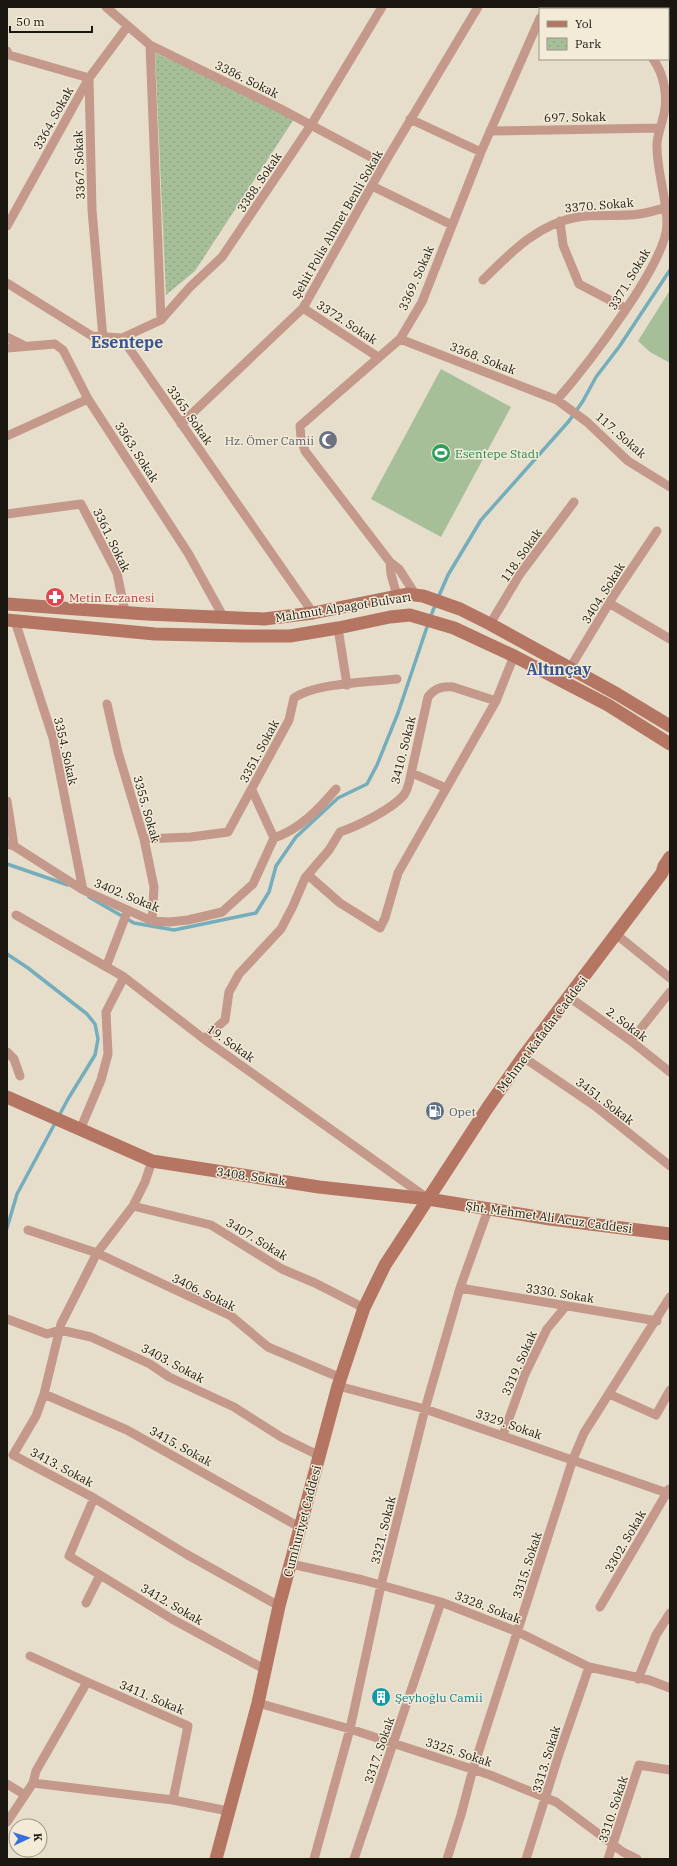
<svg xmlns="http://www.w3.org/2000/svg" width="677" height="1866" font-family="'IBM Plex Serif',serif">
<defs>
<pattern id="park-dots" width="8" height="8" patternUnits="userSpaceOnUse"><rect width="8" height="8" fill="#a7bf99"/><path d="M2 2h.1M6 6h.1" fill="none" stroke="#8fa383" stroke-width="1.8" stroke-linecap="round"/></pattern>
</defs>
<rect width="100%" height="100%" fill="#e6deca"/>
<path fill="url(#park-dots)" d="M155,53L289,112L294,119L195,271L166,295Z"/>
<path fill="#a7bf99" d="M670,290V363L650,352L638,341Z
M441,369L511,407L441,537L371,499Z"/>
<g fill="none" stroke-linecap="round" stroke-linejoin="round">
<path stroke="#74adbc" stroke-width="3.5" d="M630,7L634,9
M668,30L670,32
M438,598L448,575L481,520L569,421L583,401L596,377L619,347L670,270
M430,618L436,603
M7,864L68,885
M89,897L134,923L174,930L256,913L269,892L276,866L296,837L338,798L367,784L377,765L398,713L428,624
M7,954L28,968L87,1014L95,1024L98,1039L95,1055L68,1099L17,1194L7,1228"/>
<path stroke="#c4998b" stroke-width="9" d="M106,7L150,45L279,108L384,164
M578,7L580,9
M544,9L545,7
M150,45L161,320
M7,51L9,55L89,78L92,210L103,338
M410,119L481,152
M490,131L660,128
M372,186L452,225
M560,221L563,245L579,284L625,308
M7,226L89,78L127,27
M483,280C510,253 539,223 578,217C598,214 619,217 639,214C648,213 656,210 665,208
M7,283L92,336L122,338L161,320L190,287L222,257L311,125L382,7
M303,308L378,357
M7,337L23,345
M122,338L313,613
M400,339L557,400L587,422L628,461L670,487
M7,348L55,344L63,350L88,399L188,553L224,618
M557,400C584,369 667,263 667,224C667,197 656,171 657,143C658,133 662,123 664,114C668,96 664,74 653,59
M181,424L303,308L384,164L478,7
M7,436L88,399
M7,514L81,504L117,573L125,612
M390,562L391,574L397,596
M415,594L399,569L390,562L305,451L301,438L300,426L400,339L422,302L481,152L540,18
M609,603L670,639
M15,621L53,738L83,890
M490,624L520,574L574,502
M338,628L347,685
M570,668L614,595L657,531
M107,704L118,752L144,839L154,887L152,921
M412,773L446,788
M252,790L274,838
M7,801L14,846
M144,839L191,837L228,832L289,720L294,698C316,683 369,682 397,679
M7,844L14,846L83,890L152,921L169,922L188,920L222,912L253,884L274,838C300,829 318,810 336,789
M308,875L340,903L380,928L385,918L398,873L496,701
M16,915L124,977L204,1039L427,1198
M617,935L670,978
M106,967L128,910
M569,997L631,1041L670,1072
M204,1039L225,1020L229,992L239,974L281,929L293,906L305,878L329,850L340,832C358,826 392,809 404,795C406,792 408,787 409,783L428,697C435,688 442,686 453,687L496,701L514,656
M631,1041L670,992
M7,1052L14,1059L20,1076
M523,1057L595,1106L670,1166
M80,1130L101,1080L108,1054L106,1012L124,977
M152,1161L145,1182L133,1206L97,1253L61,1324L44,1394L36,1416L13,1455L94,1498L186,1554L279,1606
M133,1206L211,1225L282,1269L315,1283L364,1308
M28,1230L97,1253L231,1316L268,1347L341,1378
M460,1288L657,1321
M7,1319L47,1334L60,1330L91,1337L150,1364L169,1377L234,1407L281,1437L320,1456
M338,1386L425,1409L670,1494
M44,1394L127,1430L301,1528
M609,1394L656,1415L670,1390
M503,1435L525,1374L547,1329L566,1306
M94,1498L69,1556L172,1619L266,1670
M291,1564L363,1580L441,1602L518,1632L589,1667L649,1680L670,1688
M86,1603L100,1575
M600,1607L669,1489
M30,1656L87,1682L188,1726L173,1800L228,1811
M638,1679L656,1635L670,1613
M258,1703L350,1729L490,1775L556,1802L623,1852L637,1859
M33,1783L173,1800
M7,1784L25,1795
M7,1822L33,1783L36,1771L87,1682
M314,1859L350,1729L381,1585L425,1409L460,1288L488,1210
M354,1859L441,1602
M447,1859L461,1815L473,1769L573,1459L584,1433L670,1297
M526,1859L559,1754L589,1667
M608,1859L639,1765L670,1770"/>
<path stroke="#b47662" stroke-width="13" d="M7,604L146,614L264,619L313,613L407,594L423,596L460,609L490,624L617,694L670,726
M7,620L155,634L244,636H290L338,628L390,617L410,615L454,628L514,656L608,705L670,744
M7,1097L152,1161L319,1187L428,1199L550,1219L670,1234
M216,1859L258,1703L279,1606L338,1386L364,1308L385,1265L488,1107L523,1057L662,873L664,866L670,857"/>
</g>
<defs>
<symbol id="mosque-disc" viewBox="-11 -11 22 22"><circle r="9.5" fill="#6b7280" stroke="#f3ebd7"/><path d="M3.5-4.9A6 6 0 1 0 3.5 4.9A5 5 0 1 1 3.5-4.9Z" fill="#fff"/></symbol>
<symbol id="stadium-disc" viewBox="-11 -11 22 22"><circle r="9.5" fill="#2e9e5b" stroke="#f3ebd7"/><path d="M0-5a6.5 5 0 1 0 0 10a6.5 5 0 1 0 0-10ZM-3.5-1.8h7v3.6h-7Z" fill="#fff"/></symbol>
<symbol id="pharmacy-disc" viewBox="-11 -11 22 22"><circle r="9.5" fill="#e0444e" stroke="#f3ebd7"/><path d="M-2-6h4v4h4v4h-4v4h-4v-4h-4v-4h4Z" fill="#fff"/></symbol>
<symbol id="fuel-disc" viewBox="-11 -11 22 22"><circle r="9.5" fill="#5c6f8a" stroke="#f3ebd7"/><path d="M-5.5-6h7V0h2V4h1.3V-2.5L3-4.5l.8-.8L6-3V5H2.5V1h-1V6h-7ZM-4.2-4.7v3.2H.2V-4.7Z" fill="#fff"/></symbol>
<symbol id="building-disc" viewBox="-11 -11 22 22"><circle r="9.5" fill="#0f9aa8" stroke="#f3ebd7"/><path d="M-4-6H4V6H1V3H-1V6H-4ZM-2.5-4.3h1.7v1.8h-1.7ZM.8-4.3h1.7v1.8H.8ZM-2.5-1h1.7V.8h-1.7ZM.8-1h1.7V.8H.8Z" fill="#fff"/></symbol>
</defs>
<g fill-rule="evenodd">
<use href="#mosque-disc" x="317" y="429" width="22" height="22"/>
<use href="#stadium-disc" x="430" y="442" width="22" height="22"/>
<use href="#pharmacy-disc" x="44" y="586" width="22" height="22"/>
<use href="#fuel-disc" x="424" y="1100" width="22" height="22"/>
<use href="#building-disc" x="370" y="1686" width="22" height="22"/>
</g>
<g text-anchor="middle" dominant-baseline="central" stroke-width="3" stroke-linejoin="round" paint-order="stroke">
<g font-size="12" fill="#191710" stroke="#f3ebd7">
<text transform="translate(247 79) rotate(26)">3386. Sokak</text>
<text transform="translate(575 117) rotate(-1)">697. Sokak</text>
<text transform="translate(53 118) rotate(-61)">3364. Sokak</text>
<text transform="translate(79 165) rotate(-92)">3367. Sokak</text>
<text transform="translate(259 182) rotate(-56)">3388. Sokak</text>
<text transform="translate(599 205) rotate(-5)">3370. Sokak</text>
<text transform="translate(337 224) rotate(-60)">Şehit Polis Ahmet Benli Sokak</text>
<text transform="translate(416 278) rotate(-66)">3369. Sokak</text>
<text transform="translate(629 279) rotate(-59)">3371. Sokak</text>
<text transform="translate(347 322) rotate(33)">3372. Sokak</text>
<text transform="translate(483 358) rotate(21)">3368. Sokak</text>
<text transform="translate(190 415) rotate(55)">3365. Sokak</text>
<text transform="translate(621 435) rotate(41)">117. Sokak</text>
<text transform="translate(137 452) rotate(57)">3363. Sokak</text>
<text transform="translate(112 540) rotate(64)">3361. Sokak</text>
<text transform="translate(521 555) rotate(-55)">118. Sokak</text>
<text transform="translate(603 593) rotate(-58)">3404. Sokak</text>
<text transform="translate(343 607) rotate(-9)">Mahmut Alpagot Bulvarı</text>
<text transform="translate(403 750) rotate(-76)">3410. Sokak</text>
<text transform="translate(66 751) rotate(77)">3354. Sokak</text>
<text transform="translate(259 751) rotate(-62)">3351. Sokak</text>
<text transform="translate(147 809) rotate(74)">3355. Sokak</text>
<text transform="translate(127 895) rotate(22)">3402. Sokak</text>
<text transform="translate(627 1024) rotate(37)">2. Sokak</text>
<text transform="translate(542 1034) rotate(-53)">Mehmet Kafadar Caddesi</text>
<text transform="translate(231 1043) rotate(35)">19. Sokak</text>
<text transform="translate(605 1101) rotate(37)">3451. Sokak</text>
<text transform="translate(251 1176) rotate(8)">3408. Sokak</text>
<text transform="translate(549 1217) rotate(8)">Şht. Mehmet Ali Acuz Caddesi</text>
<text transform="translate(257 1239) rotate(31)">3407. Sokak</text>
<text transform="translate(204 1292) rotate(26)">3406. Sokak</text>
<text transform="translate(560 1293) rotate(9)">3330. Sokak</text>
<text transform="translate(173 1363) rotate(28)">3403. Sokak</text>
<text transform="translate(519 1363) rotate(-66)">3319. Sokak</text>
<text transform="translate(509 1424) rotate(19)">3329. Sokak</text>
<text transform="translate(181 1446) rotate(29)">3415. Sokak</text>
<text transform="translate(62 1467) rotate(28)">3413. Sokak</text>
<text transform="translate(302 1521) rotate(-75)">Cumhuriyet Caddesi</text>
<text transform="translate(383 1530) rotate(-76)">3321. Sokak</text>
<text transform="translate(625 1541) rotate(-60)">3302. Sokak</text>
<text transform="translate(527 1565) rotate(-72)">3315. Sokak</text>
<text transform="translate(172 1604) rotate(30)">3412. Sokak</text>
<text transform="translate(488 1607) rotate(21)">3328. Sokak</text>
<text transform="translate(152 1697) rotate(23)">3411. Sokak</text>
<text transform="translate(379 1750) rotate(-71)">3317. Sokak</text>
<text transform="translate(459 1752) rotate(18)">3325. Sokak</text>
<text transform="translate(546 1759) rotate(-73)">3313. Sokak</text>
<text transform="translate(613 1809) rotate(-72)">3310. Sokak</text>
</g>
<g font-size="12" fill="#5b616d" stroke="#f3ebd7" text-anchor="end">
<text x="314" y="440">Hz. Ömer Camii</text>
</g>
<g font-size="12" fill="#27864d" stroke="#f3ebd7" text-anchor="start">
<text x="455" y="453">Esentepe Stadı</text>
</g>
<g font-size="12" fill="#be3a42" stroke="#f3ebd7" text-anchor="start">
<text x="69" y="597">Metin Eczanesi</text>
</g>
<g font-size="12" fill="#4e5e75" stroke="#f3ebd7" text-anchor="start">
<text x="449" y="1111">Opet</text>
</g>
<g font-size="12" fill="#0d838f" stroke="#f3ebd7" text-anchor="start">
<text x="395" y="1697">Şeyhoğlu Camii</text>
</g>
<g font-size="16" font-weight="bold" fill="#37558e" stroke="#f3ebd7">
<text x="127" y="342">Esentepe</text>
<text x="559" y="669">Altınçay</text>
</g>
</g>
<rect width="677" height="1866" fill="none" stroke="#191710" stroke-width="16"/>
<rect x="539" y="8" width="130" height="52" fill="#f3ebd7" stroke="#9c9687"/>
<rect x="547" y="21" width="20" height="6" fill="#b47662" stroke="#9c9687"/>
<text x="575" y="28" font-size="12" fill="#191710">Yol</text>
<rect x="547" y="38" width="20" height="12" fill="url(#park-dots)" stroke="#9c9687"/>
<text x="575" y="48" font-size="12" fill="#191710">Park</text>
<g transform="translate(28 1838) rotate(86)"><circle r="19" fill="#f3ebd7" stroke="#9c9687"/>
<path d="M0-3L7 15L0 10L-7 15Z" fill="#366edd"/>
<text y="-6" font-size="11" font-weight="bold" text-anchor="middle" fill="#191710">K</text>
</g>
<path d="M10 26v6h82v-6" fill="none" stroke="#191710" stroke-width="2"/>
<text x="16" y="26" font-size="12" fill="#191710" stroke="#f3ebd7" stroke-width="3" paint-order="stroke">50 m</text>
</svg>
